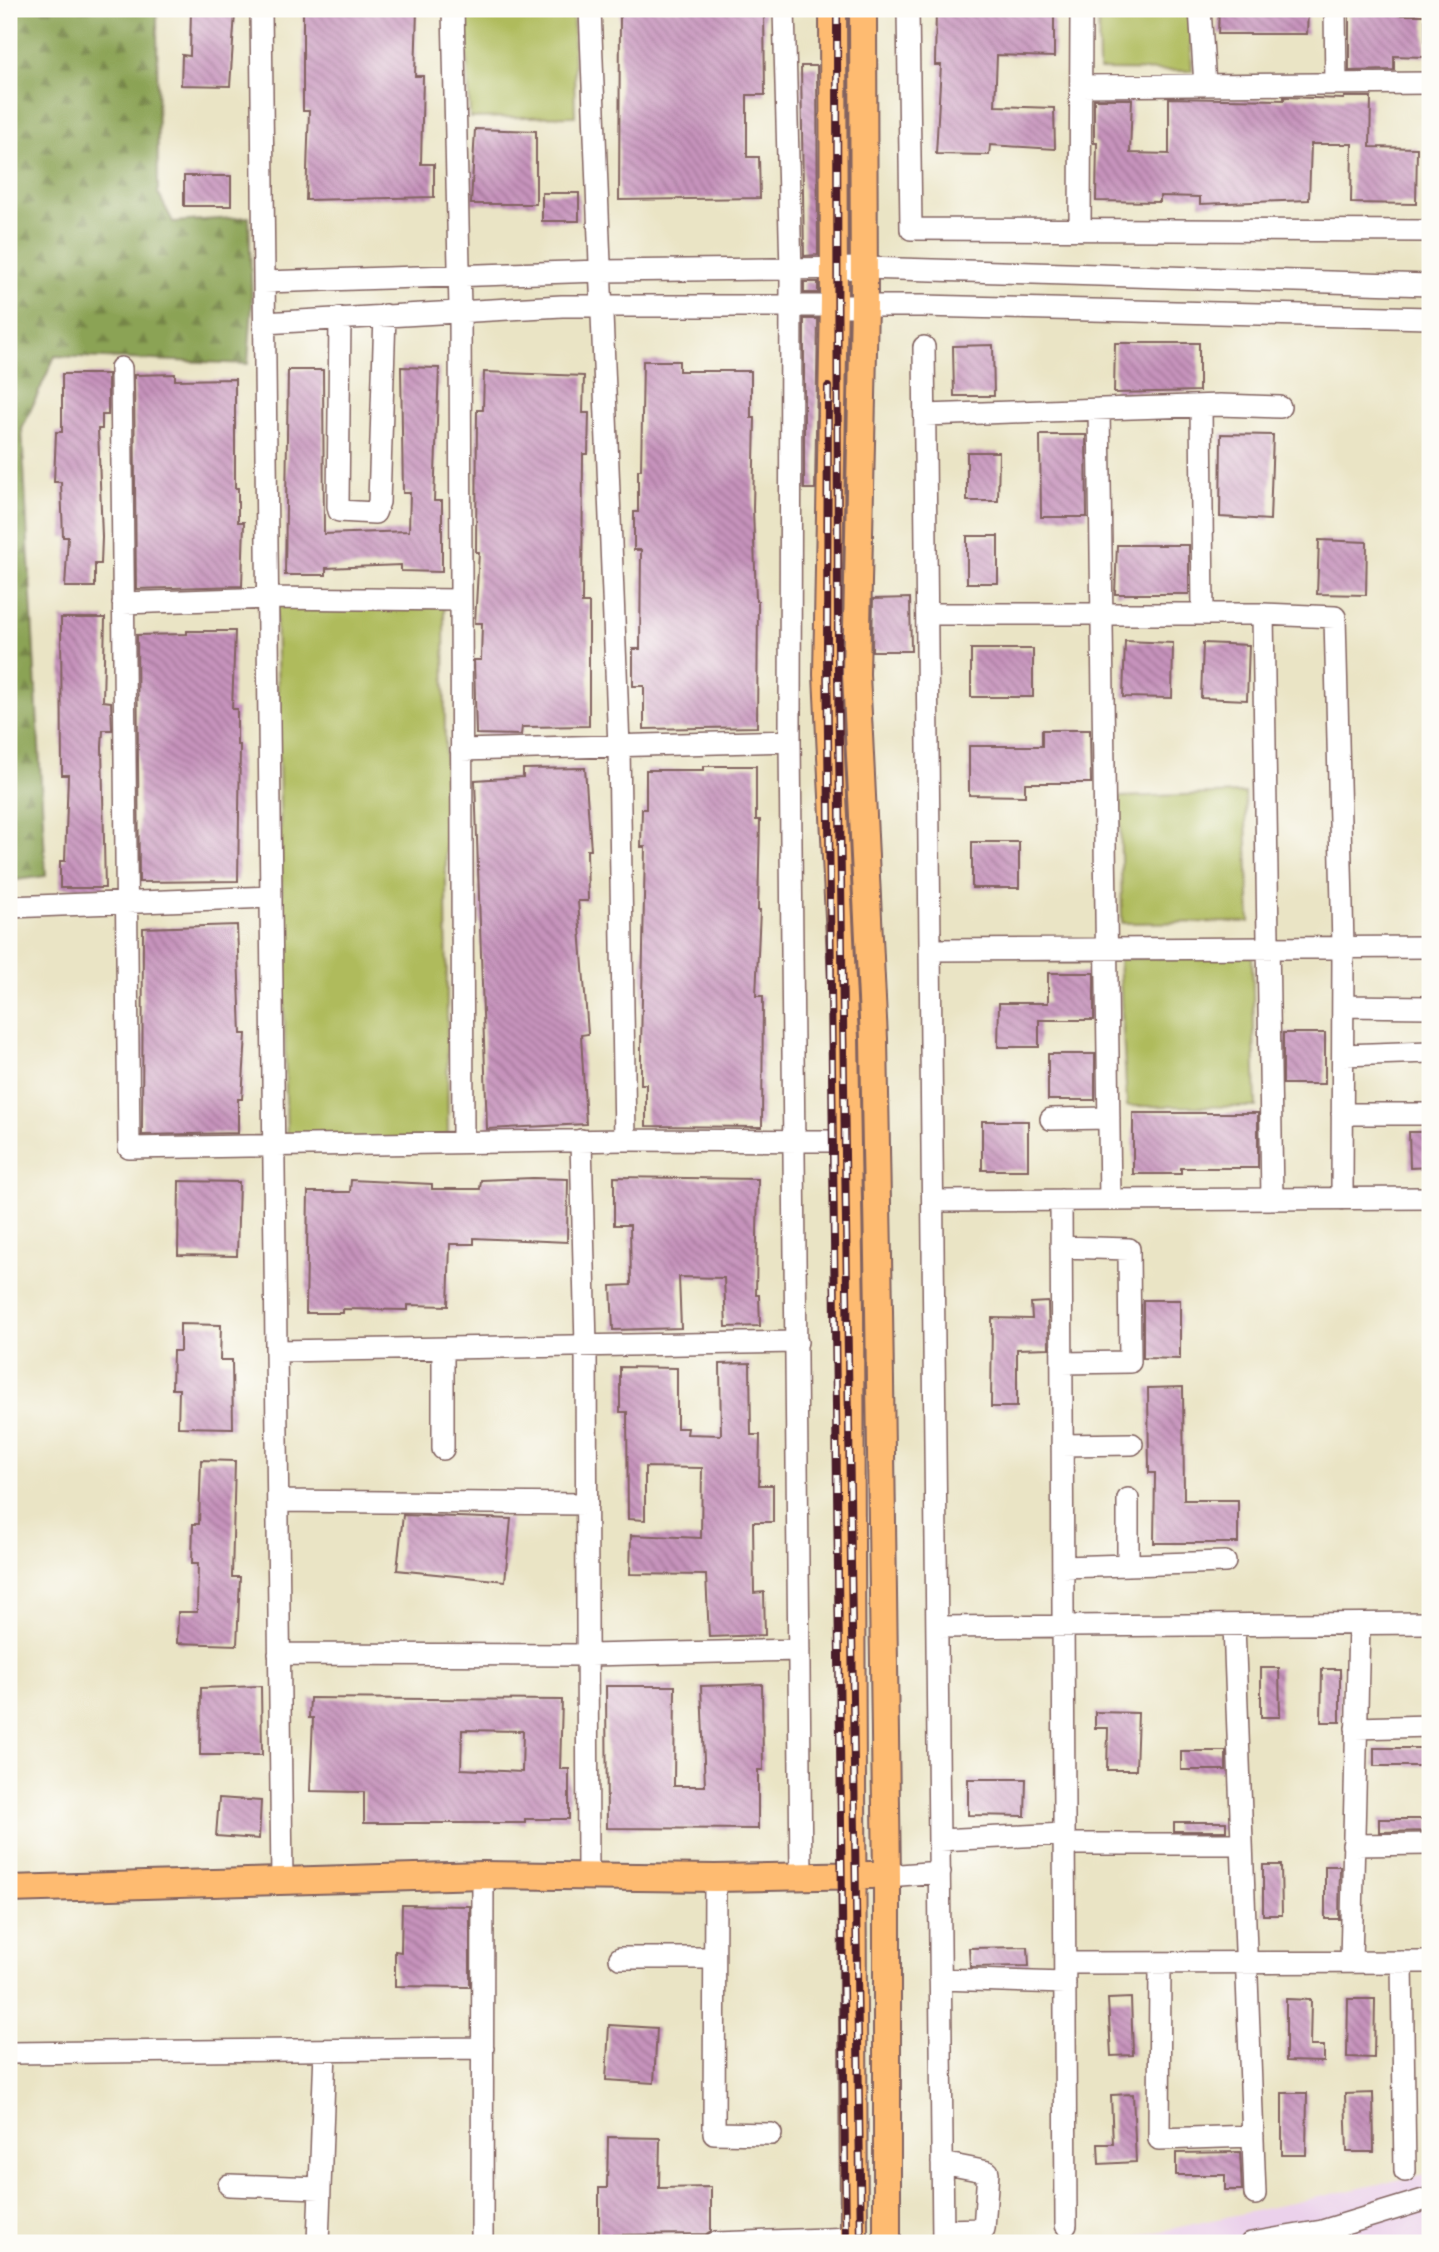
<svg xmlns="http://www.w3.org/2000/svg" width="1439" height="2252" font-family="'Playpen Sans',sans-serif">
<defs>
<pattern id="forest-firs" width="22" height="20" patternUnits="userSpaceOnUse" patternTransform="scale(1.75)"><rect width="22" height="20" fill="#8ba354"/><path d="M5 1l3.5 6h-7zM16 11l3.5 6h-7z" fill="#748446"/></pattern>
<pattern id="building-back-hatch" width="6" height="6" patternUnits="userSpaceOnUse" patternTransform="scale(1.75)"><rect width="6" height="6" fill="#c693bc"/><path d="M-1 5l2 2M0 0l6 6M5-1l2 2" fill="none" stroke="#a37799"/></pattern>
</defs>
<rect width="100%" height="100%" fill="#fdfcf7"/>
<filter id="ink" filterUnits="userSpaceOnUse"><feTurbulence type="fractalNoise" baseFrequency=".0143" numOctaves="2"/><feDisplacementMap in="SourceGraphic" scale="14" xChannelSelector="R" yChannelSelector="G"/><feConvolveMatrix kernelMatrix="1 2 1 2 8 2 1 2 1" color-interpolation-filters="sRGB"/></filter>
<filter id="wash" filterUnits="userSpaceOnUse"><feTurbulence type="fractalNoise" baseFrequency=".00686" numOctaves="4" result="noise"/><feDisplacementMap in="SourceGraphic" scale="28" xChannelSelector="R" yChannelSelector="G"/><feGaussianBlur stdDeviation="1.57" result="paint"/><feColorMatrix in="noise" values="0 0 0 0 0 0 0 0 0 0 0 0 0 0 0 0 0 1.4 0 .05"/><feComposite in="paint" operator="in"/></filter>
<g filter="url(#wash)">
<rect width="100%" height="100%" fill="#eae4c5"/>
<path fill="#ebd1eb" d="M1430,2173V2243H1105Z"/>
<path fill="#afbb5c" stroke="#7c6d44" stroke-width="2" d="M465,9H573L575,116L470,118Z
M1098,9H1189L1192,71L1099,70Z
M276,606H444L448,1146L287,1149Z
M1245,793L1250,922L1122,923L1120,797Z
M1252,955L1256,1107L1127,1106L1119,959Z"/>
<path fill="url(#forest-firs)" stroke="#6a6140" stroke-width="2" d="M9,9H157L158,193L173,222L249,217L252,306L248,364L55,356L22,429L46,876L9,881Z"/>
<g id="blocks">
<path fill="url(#building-back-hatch)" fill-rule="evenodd" d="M191,9H231V13H235L230,86L181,85L182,55L190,56Z
M303,9H417L415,76H423L421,164H434V197L306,200L309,111H303Z
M620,9H764L765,95H747V157H759L760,198L619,200Z
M936,9H1054V57L997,55L995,106L1054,108L1055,149L990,145L989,155L936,154L941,65H935Z
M1219,9H1308L1307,34H1218Z
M1349,9H1399V15H1425V57L1394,56V70L1349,71Z
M801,66H817L818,255L804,256Z
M1284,97L1344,99V97H1371L1370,147L1417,148L1416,204L1351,203L1352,144H1311L1309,200L1200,204V197L1160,196V202L1096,201L1097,143H1094V99H1132L1130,153L1169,154V98L1284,100Z
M475,129L536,131V204H471Z
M184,176H231V206H184Z
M542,193H579V221H542Z
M804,282H818V293H804Z
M804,319H818L815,489H804Z
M1115,343H1199V391L1114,393Z
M993,345L994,396H954L953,346Z
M643,361H679V371H751V418H755L753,508L756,601H758L757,727L644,729V686H633V649H640L641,550H634V512H638V470H641Z
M401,367L439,368L434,501H442V572L401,571V565L326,568V575H285L288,370H323L324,534L409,531L410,493H403Z
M484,372L584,376L583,413H589L588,454H583L582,603H589V726L522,727L521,735L476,734L474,660H481L482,623H475L479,552H476L477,410H483Z
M62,374H108V415H102V429H98L102,537L101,564H95V587H65L68,537H63L61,482H54L56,432H62Z
M175,374V380L235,379V488H238V522H244L242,586L136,589L134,375Z
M1221,434L1273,435L1270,520L1220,517Z
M1040,435H1086L1087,517H1041Z
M967,452H999L998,501H967Z
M967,536H998V583H967Z
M1319,540L1367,542L1366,595L1317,594Z
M1117,545H1189V594H1115Z
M910,598L911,651H872L873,599Z
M61,618H105L103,701L111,702L112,730H103L102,747L105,888H60V861H65L68,775H62Z
M187,631H235L232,709H237V745H240L238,881L139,882L137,635L187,634Z
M1125,641L1173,643L1172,698L1123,697Z
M1203,643L1249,645L1247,700L1201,698Z
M971,649H1033V697H971Z
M1042,730H1090L1091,783H1025V796L969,795V746H1042Z
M704,766H756V820H760L758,910H760L756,996H763L762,1127L646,1126V1084H641V1049L645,847H641L642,809H646V770H704Z
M585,768L591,850H587L588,901H578L588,1034L581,1035L586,1124L487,1129L475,780L523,777V769Z
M972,842H1019V888H972Z
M237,925L241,1034H246L242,1099H238V1133L142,1135L143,928Z
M1048,973H1094V1020H1039V1047H998L999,1003H1048Z
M1283,1033H1325V1084H1283Z
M1048,1054H1095V1100H1048Z
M1133,1113H1258V1168H1181V1174H1133Z
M982,1121H1028V1170H982Z
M1409,1132H1430V1167L1410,1168Z
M614,1177L758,1179L756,1295H759L760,1326L726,1327L724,1278L679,1277L681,1328L613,1330L611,1286L631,1285L630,1225H614Z
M533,1178L568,1179L567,1242L474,1238V1244H450L448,1306L408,1305V1310L343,1309V1313H306L308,1192H350L351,1180L432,1184V1189H480L481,1180Z
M179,1181L239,1182L237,1256L178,1255Z
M1143,1300H1180V1359L1143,1358Z
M1048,1302L1049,1348L1017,1349V1407H991L992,1318L1032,1319L1031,1303Z
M180,1324L221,1325L220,1360H232L233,1428L178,1427L179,1389H172L173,1351H180Z
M750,1363L751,1435H760L759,1485H773V1522H753L754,1593L764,1592L765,1635L709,1637L706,1575L630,1574L631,1535L701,1538L702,1468L645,1467V1520L628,1519L627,1412H620V1367L677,1368V1428H688L687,1434L721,1435L720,1364Z
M1183,1387L1184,1500H1238V1543H1154L1155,1473H1149L1148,1388Z
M201,1460L235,1461L232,1577H240L237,1645L177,1643L178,1612H197L198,1563H192L193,1524H199Z
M403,1515L511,1519L505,1581L397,1570Z
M1261,1668H1279L1280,1717H1261Z
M1322,1669H1340V1722H1321Z
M762,1684L763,1770H758V1829L607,1828L606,1686H675L674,1786H705L701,1686Z
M261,1686L262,1755H200L201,1688Z
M310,1698L562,1700L560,1769H569V1819H525V1823H364V1792L310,1791L313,1718H309ZM462,1730L523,1731L522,1772L461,1769Z
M1095,1712L1138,1713L1136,1770H1107L1108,1728H1095Z
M1374,1748H1427V1766H1374Z
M1181,1751H1226V1770H1181Z
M968,1779H1026L1025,1816L968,1815Z
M219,1798L261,1801L259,1839L216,1836Z
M1379,1819H1430V1831L1379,1832Z
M1174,1822H1226V1831H1174Z
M1263,1865H1281L1282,1915H1263Z
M1325,1866H1340L1339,1919H1325Z
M402,1905L470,1906V1987L395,1986V1951L401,1952Z
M1028,1947L1029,1966L970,1967L969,1948Z
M1131,1998L1133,2055L1111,2056L1108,1999Z
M1286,1999L1311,2000L1310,2046H1324V2062L1286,2061Z
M1348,1999H1375L1374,2058L1347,2057Z
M609,2025L657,2028L654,2083L606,2080Z
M1282,2093H1307L1306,2155H1282Z
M1373,2093L1374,2152H1347L1345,2094Z
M1133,2094L1136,2162L1099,2164L1098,2144H1113L1111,2095Z
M608,2137L660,2138L659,2188L711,2187V2231L706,2234L599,2235V2188H607Z
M1240,2152L1242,2190H1225V2175H1176V2153Z"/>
</g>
</g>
<g filter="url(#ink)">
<use href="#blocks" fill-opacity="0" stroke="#826461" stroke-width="2"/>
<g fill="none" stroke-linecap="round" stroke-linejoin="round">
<defs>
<path id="minor" d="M261,9L282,1882
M453,9L460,309L463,1142
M590,9L619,747L625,1140
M784,9L791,271L790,741L801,1875
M908,9L911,229L1430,231
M1200,9L1205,85
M1335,9L1336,84
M1081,86L1430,83
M1080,230L1081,9
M264,282L601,271L864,268L1430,285
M340,318L338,506L339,511L375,513L379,502L385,315
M264,323L562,306H922L1430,318
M924,347L943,2243
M121,368L129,1148L625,1140L847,1141
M1201,406L1203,614
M1099,409L1110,1200
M925,415L1220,405L1280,407
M123,603L268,598L459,600
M927,614H1263L1335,617L1343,946L1342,1199
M1263,614L1272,1199
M461,750L790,741
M9,907L271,897
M930,950L1430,947
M1343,1006L1430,1007
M1343,1055L1430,1052
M1342,1114H1430
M1051,1119L1109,1118
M581,1140L586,1347L588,1877
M1061,1200L1066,2225
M933,1201L1430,1198
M1061,1247L1129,1249L1130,1362L1062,1363
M278,1351L797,1342
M1062,1445L1132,1444
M443,1449V1349
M1128,1499V1565
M278,1501L587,1504
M1063,1567L1225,1562
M1234,1625L1255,2194
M937,1627L1430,1623
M279,1654L589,1655L799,1650
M1356,1728L1430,1726
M939,1840L1064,1834
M1064,1844H1242
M1353,1845L1430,1844
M887,1876L940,1872
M715,1878L714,2133L771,2134
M620,1958H714
M1351,1962L1359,1624
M1402,1962L1405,2171
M1065,1963L1430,1962
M1160,1963L1159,2139L1253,2136
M940,1979L1065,1983
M9,2053L483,2048
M942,2163L988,2172L984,2229L943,2230
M229,2185L320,2188
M318,2243L325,2050
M482,2243L483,1875
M715,2243L854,2238
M1251,2243L1322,2231L1430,2198"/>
<path id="major" d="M833,9L834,301L827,675L845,1039L850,1310L854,2243
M863,9L864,305L856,674L874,1039L879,1310L887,1876V2243
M9,1889L483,1875L715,1878L871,1875"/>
</defs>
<use href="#minor" stroke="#826461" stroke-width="24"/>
<use href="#major" stroke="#826461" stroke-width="30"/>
<use href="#minor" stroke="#fff" stroke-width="21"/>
<use href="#major" stroke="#febb71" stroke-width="26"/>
<defs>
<path id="rail" d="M837,9L838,677L861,2243
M828,387L827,652L846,2243"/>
</defs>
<use href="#rail" stroke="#4a1f2b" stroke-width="8"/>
<use href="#rail" stroke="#fdfcf7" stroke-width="5" stroke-dasharray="16" stroke-linecap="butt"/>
</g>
</g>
<rect width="1439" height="2252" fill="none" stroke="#fdfcf7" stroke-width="35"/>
</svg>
